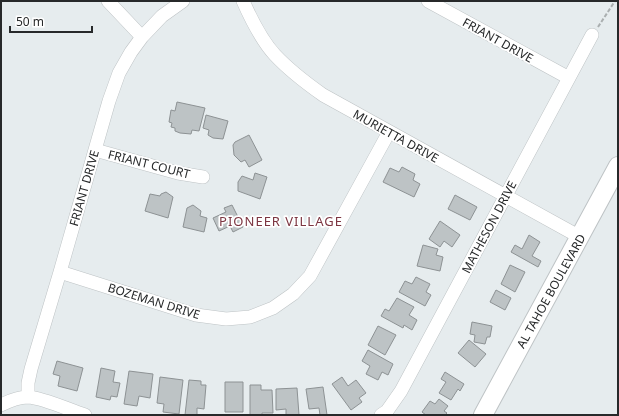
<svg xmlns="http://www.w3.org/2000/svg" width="619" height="416" font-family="'Noto Sans',sans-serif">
<rect width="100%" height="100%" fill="#e6ecee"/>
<path fill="#bdc3c5" stroke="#8d9294" d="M177,102L205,108L199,131L192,130L191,134L180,133L175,131V128L171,127L172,123L169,122L171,110L175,111Z
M206,115L228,121L223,139L213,138L208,135L209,130L203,128Z
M249,135L262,160L249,167L245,160L241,162L234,155L233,145L235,142Z
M402,167L415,174L413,180L420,184L414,197L383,182L390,168L399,172Z
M255,173L267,177L260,199L238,191V182L242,176L253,180Z
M166,192L173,197L168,218L145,211L150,194L160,196L161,194Z
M455,195L477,207L470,220L448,209Z
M193,205L201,211L200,216L207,218L204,232L183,227L187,208Z
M232,205L243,227L233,232L230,226L219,231L213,218L226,212L224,208Z
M440,221L460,235L452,247L444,241L440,247L429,239Z
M529,235L540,242L532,256L541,261L538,267L511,252L515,245L522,249Z
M423,245L438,249L436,255L443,257L440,271L417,266Z
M510,265L525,272L515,292L501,284Z
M416,277L430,284L426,292L431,295L425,306L399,292L405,281L412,284Z
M496,290L511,298L505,310L490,302Z
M397,298L414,307L409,315L417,320L412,330L404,325L403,328L381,316L385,309L389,311Z
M472,322L492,326L490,337H487L485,344L474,342L475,335L470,334Z
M378,326L396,335L385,355L368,345Z
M469,340L486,354L475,367L458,353Z
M368,350L393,364L388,375L382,372L378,380L366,374L370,366L362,361Z
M57,361L83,368L77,391L58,386L60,376L53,374Z
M101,368L115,371L113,382L120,383L117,397L111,396L110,400L96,397Z
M129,371L153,374L150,398L139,396L137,406L124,404Z
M445,372L464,384L460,391L458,389L451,400L439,393L446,382L441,379Z
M160,377L183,380L179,414L163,412L164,404L157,403Z
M342,377L348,386L356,380L366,393L359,398L362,402L351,410L332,384Z
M189,380L201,381V385H206L204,409L197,408V415H185Z
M225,382H243V412H225Z
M250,385H261V390H272L273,413H262V415H250Z
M323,387L327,415H320L319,408L309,409L306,389Z
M297,388L299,415H286V409L276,410V389Z
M439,399L448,406L444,411L447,413L445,415H426L422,412L430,401L435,404Z"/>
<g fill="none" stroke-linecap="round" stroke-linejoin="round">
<defs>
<path id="minor" d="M108,1L142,37
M243,1C251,19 262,41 275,55C289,70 306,83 323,95L580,237
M428,1L569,78
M95,150L178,173L203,177
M60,272L196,315L226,319L250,317L273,308L293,294L310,276L389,132
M28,397V383L31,369L60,272L109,101L119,73L131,52L142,37L162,16L183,1
M1,405C9,401 19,397 28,397C44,398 69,410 85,415
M381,415L387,411L401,391L592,35"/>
<path id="secondary" d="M483,415L618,166"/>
</defs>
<use href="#minor" stroke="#bec3c5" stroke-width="14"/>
<use href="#secondary" stroke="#bec3c5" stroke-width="20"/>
<path stroke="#aaafb0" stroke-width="2" stroke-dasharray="4 2" stroke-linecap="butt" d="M598,27L615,1"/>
<use href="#minor" stroke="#fff" stroke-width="13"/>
<use href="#secondary" stroke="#fff" stroke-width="18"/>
</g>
<g text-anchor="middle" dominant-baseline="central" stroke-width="3.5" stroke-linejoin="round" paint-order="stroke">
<g font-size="12" fill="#27292a" stroke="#fff">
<text transform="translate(498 40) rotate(29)">FRIANT DRIVE</text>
<text transform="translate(396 136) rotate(29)">MURIETTA DRIVE</text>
<text transform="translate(149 164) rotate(14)">FRIANT COURT</text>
<text transform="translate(84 188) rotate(-74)">FRIANT DRIVE</text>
<text transform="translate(489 227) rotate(-62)">MATHESON DRIVE</text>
<text transform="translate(551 291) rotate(-61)">AL TAHOE BOULEVARD</text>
<text transform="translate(154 301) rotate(17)">BOZEMAN DRIVE</text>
</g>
<g font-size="13" letter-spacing="1" fill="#7c3541" stroke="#fff">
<text x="281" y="221">PIONEER VILLAGE</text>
</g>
</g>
<rect width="619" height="416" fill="none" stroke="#27292a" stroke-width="4"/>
<path d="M10 26v6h82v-6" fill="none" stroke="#27292a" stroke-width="2"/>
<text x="16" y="26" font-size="12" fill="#27292a" stroke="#ffffff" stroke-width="3" paint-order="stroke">50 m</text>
</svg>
